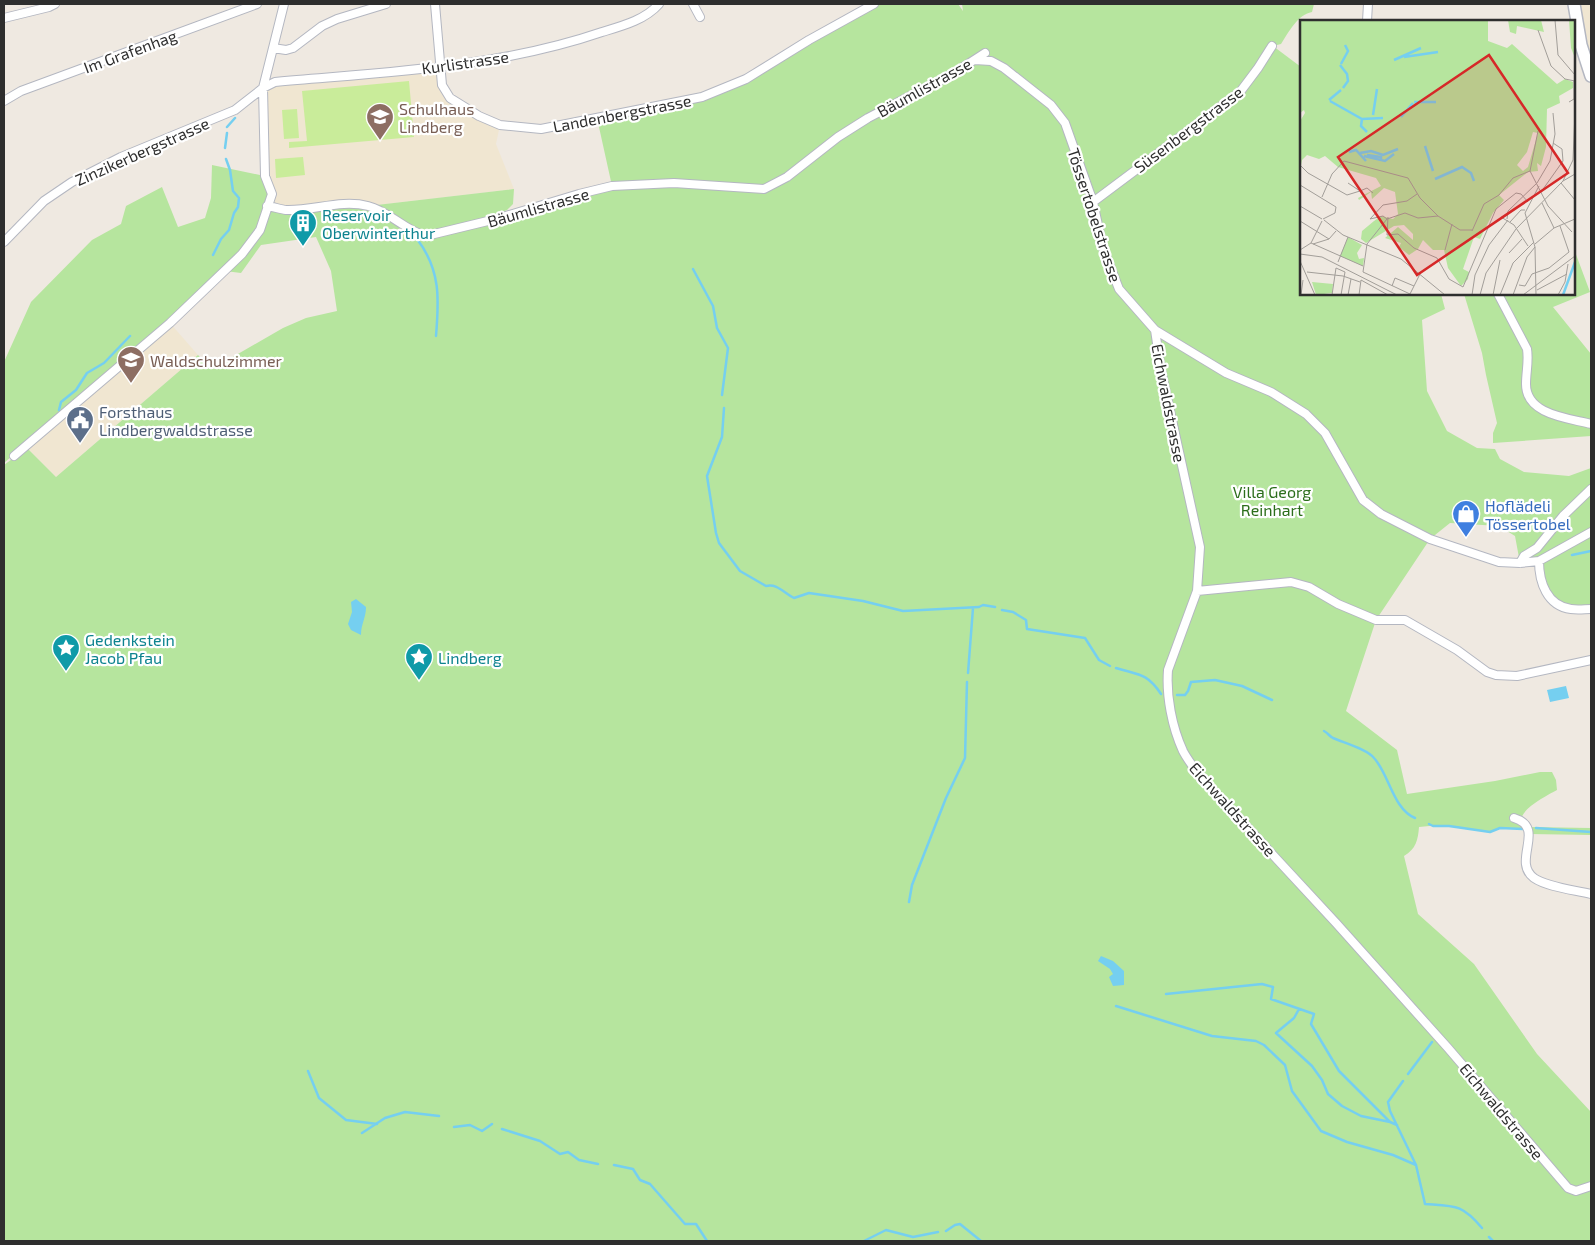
<svg xmlns="http://www.w3.org/2000/svg" width="1595" height="1245" font-family="'Exo 2',sans-serif">
<rect width="100%" height="100%" fill="#efe9e1"/>
<path fill="#f0e6d1" d="M1574,4H1591V76Z
M442,67L445,91L500,125L496,144L514,189L368,206L286,210L267,206L263,88L275,82Z
M170,323L198,355L56,477L27,448Z"/>
<path fill="#b6e59e" d="M874,4H958L963,11L962,4H1314L1312,12C1297,15 1289,32 1281,44L1273,46L1301,67V294H1441L1445,309L1422,320L1427,391L1447,431L1477,448L1495,449L1500,459L1524,472L1569,476L1591,468V609L1554,602L1543,588L1539,562L1520,563L1515,536L1499,526L1450,523L1430,539L1376,620L1346,711L1397,750L1407,794L1495,781L1540,772H1552L1556,780L1557,790C1548,795 1521,808 1521,821C1521,824 1523,826 1523,829L1500,828L1490,832L1440,825L1419,827C1418,840 1416,849 1404,856L1418,914L1474,964L1537,1054L1591,1112V1241H4V465L27,448L56,477L198,355L212,369L283,328L306,318L337,311L331,271L316,237L261,245L241,273L225,271L4,463V362L31,302L92,240L121,224L126,206L162,187L178,227L205,218L211,198L212,165L265,176L272,194L267,206L286,210L368,206L514,189L513,204L507,210L498,214L496,219L612,186L597,118L702,97L737,84Z
M1574,249L1590,292L1553,307L1591,354V436L1493,443V433L1497,423L1486,375L1482,353L1464,294H1574Z
M1528,827L1591,828V835L1529,834Z"/>
<path fill="#c9ec9a" d="M409,81L414,137L289,148V142L307,141L302,91Z
M297,109L299,138L284,139L282,110Z
M303,157L305,175L276,178L275,159Z"/>
<path fill="#75cff0" d="M356,599L366,607C366,618 361,624 361,635L351,630L348,624L352,612L351,602Z
M1566,686L1569,698L1550,702L1547,690Z
M1101,956L1113,961L1124,971V985L1113,986L1109,977L1113,974L1110,969L1098,961Z"/>
<g fill="none" stroke-linecap="round" stroke-linejoin="round">
<path stroke="#75cff0" stroke-width="2.5" d="M227,127L235,118
M225,148L227,133
M417,239C441,270 439,300 436,336
M213,255L221,239L229,230L234,213L238,207L239,198L233,191L230,170L226,159
M693,269L713,306L717,328L728,348L722,395
M724,408L722,437L707,476L716,533L719,543L740,571L766,586C777,583 784,593 794,598L809,593L863,601L903,611L979,607L983,605L995,607
M59,410L61,402L76,390L87,373L104,363L130,336
M1572,555L1591,551
M1002,610L1013,612L1026,620L1027,629L1085,638L1099,660L1110,666
M1116,668C1139,675 1147,673 1161,694
M968,673L973,608
M1177,695H1185L1188,691L1191,682L1215,680L1242,686L1272,700
M1324,731C1328,733 1329,736 1333,738C1344,743 1367,749 1374,758C1389,774 1393,809 1415,818
M1429,824L1433,826H1449L1490,832L1500,828L1523,829
M1536,828L1591,832
M909,902L912,885L946,798L965,758L967,682
M1166,994L1262,984L1273,987L1271,999L1314,1014L1311,1024L1339,1071L1390,1122L1397,1125
M1116,1006L1212,1036L1256,1041L1264,1045L1285,1065L1292,1091L1321,1131L1347,1142L1393,1155L1416,1165
M1299,1009L1294,1018L1276,1033L1312,1066L1322,1080L1328,1094L1342,1106L1361,1116L1390,1122
M308,1071L319,1098L346,1120L377,1124
M1408,1074L1432,1042
M1403,1081L1388,1102L1390,1111L1416,1165L1425,1204C1455,1206 1462,1204 1482,1228
M454,1127L470,1125L482,1131L492,1124
M502,1129L540,1141L560,1154L568,1152L579,1160L598,1164
M362,1133L385,1118L405,1112L439,1116
M614,1165L633,1169L640,1180L650,1184L685,1224H696L707,1241
M946,1231L955,1225L960,1224L981,1241
M1489,1237L1493,1241
M864,1241L886,1230L913,1237L938,1232"/>
<defs>
<path id="street" d="M435,4L442,85L450,98L479,116L500,125L541,129L702,97L746,79L809,40L874,4
M693,4L700,17
M4,18L49,7L55,4
M1367,21L1368,4
M273,48L286,50L293,48L322,26L337,19L386,4
M975,60L991,61L1004,68L1051,105L1065,123L1093,202L1103,248L1119,289L1155,330L1226,373L1271,392L1306,414L1325,433L1363,500L1381,514L1430,539L1499,562L1520,563L1539,561L1591,532
M4,101L21,91L257,4
M1093,202L1240,92L1258,68L1272,46
M267,206C273,207 280,209 286,210C313,211 341,199 368,206C389,211 404,230 426,236L496,219L579,194L612,186L674,183L764,189L787,177L838,137L868,118L954,73L985,53
M4,242L44,201L72,182L121,157L235,110L263,88L275,82C385,72 497,68 602,32C622,26 645,20 659,4
M1498,294L1527,349C1529,361 1526,372 1526,384C1526,415 1568,418 1591,424
M1155,330L1161,370L1200,547L1197,591L1168,670C1166,696 1172,727 1183,751C1187,759 1193,766 1198,774L1336,923L1448,1048L1568,1188L1576,1191L1591,1186
M14,456L170,323L242,254L260,230L272,194L265,176L263,88L284,4
M1539,561C1539,582 1547,606 1571,609C1578,610 1585,609 1591,609
M1520,563L1524,556L1537,548L1563,516L1591,489
M1197,591L1291,582L1309,587L1338,604L1376,620H1405L1457,650L1487,672L1496,675L1517,676L1591,660
M1514,818C1547,828 1511,861 1534,878C1547,887 1575,890 1591,894"/>
<path id="secondary" d="M1574,4L1581,45L1591,76"/>
</defs>
<use href="#street" stroke="#b4b7c1" stroke-width="10"/>
<use href="#secondary" stroke="#b4b7c1" stroke-width="14"/>
<use href="#street" stroke="#fff" stroke-width="8"/>
<use href="#secondary" stroke="#fff" stroke-width="11"/>
</g>
<defs>
<symbol id="school-pin" viewBox="-11 -11 22 30"><path d="M0 17L-7.5 6A9.5 9.5 0 1 1 7.5 6Z" fill="#8d6e63" stroke="#fff"/><path d="M0-5L7-2L0 1L-7-2ZM-4 1L0 2.5L4 1V4Q0 6-4 4Z" fill="#fff"/></symbol>
<symbol id="building-pin" viewBox="-11 -11 22 30"><path d="M0 17L-7.5 6A9.5 9.5 0 1 1 7.5 6Z" fill="#0f9aa8" stroke="#fff"/><path d="M-4-6H4V6H1V3H-1V6H-4ZM-2.5-4.3h1.7v1.8h-1.7ZM.8-4.3h1.7v1.8H.8ZM-2.5-1h1.7V.8h-1.7ZM.8-1h1.7V.8H.8Z" fill="#fff"/></symbol>
<symbol id="civic-pin" viewBox="-11 -11 22 30"><path d="M0 17L-7.5 6A9.5 9.5 0 1 1 7.5 6Z" fill="#5c6f8a" stroke="#fff"/><path d="M-.6-6.5H3V-4.5H.6V-3L4-1V1h2V6H-6V1h2V-1L-.6-3ZM-1.2 2.5V6h2.4V2.5Z" fill="#fff"/></symbol>
<symbol id="shop-pin" viewBox="-11 -11 22 30"><path d="M0 17L-7.5 6A9.5 9.5 0 1 1 7.5 6Z" fill="#3f7fe0" stroke="#fff"/><path d="M-5-2.5h2.3a2.7 3.5 0 0 1 5.4 0H5L5.5 6h-11ZM-1.5-2.5h3a1.5 2.3 0 0 0-3 0Z" fill="#fff"/></symbol>
<symbol id="sight-pin" viewBox="-11 -11 22 30"><path d="M0 17L-7.5 6A9.5 9.5 0 1 1 7.5 6Z" fill="#0f9aa8" stroke="#fff"/><path d="M0-6L1.8-2.2L6-1.7L2.9 1.2L3.7 5.4L0 3.3L-3.7 5.4L-2.9 1.2L-6-1.7L-1.8-2.2Z" fill="#fff"/></symbol>
</defs>
<g fill-rule="evenodd">
<use href="#school-pin" x="364" y="101" width="32" height="43"/>
<use href="#building-pin" x="287" y="207" width="32" height="43"/>
<use href="#school-pin" x="115" y="344" width="32" height="43"/>
<use href="#civic-pin" x="64" y="404" width="32" height="43"/>
<use href="#shop-pin" x="1450" y="498" width="32" height="43"/>
<use href="#sight-pin" x="50" y="632" width="32" height="43"/>
<use href="#sight-pin" x="403" y="641" width="32" height="43"/>
</g>
<g text-anchor="middle" dominant-baseline="central" stroke-width="4.5" stroke-linejoin="round" paint-order="stroke">
<g font-size="16" fill="#2e2e2e" stroke="#fff">
<text transform="translate(130 51) rotate(-20)">Im Grafenhag</text>
<text transform="translate(465 62) rotate(-8)">Kurlistrasse</text>
<text transform="translate(924 87) rotate(-29)">Bäumlistrasse</text>
<text transform="translate(622 113) rotate(-11)">Landenbergstrasse</text>
<text transform="translate(1188 129) rotate(-37)">Süsenbergstrasse</text>
<text transform="translate(142 151) rotate(-24)">Zinzikerbergstrasse</text>
<text transform="translate(538 207) rotate(-16)">Bäumlistrasse</text>
<text transform="translate(1095 215) rotate(72)">Tössertobelstrasse</text>
<text transform="translate(1169 403) rotate(79)">Eichwaldstrasse</text>
<text transform="translate(1233 809) rotate(48)">Eichwaldstrasse</text>
<text transform="translate(1502 1111) rotate(50)">Eichwaldstrasse</text>
</g>
<g font-size="16" fill="#785e54" stroke="#fff" text-anchor="start">
<text x="399" y="108">Schulhaus<tspan x="399" dy="18">Lindberg</tspan></text>
<text x="150" y="360">Waldschulzimmer</text>
</g>
<g font-size="16" fill="#0d838f" stroke="#fff" text-anchor="start">
<text x="322" y="214">Reservoir<tspan x="322" dy="18">Oberwinterthur</tspan></text>
<text x="85" y="639">Gedenkstein<tspan x="85" dy="18">Jacob Pfau</tspan></text>
<text x="438" y="657">Lindberg</text>
</g>
<g font-size="16" fill="#4e5e75" stroke="#fff" text-anchor="start">
<text x="99" y="411">Forsthaus<tspan x="99" dy="18">Lindbergwaldstrasse</tspan></text>
</g>
<g font-size="16" fill="#2c6e1b" stroke="#fff">
<text x="1272" y="491">Villa Georg<tspan x="1272" dy="18">Reinhart</tspan></text>
</g>
<g font-size="16" fill="#366cbe" stroke="#fff" text-anchor="start">
<text x="1485" y="505">Hoflädeli<tspan x="1485" dy="18">Tössertobel</tspan></text>
</g>
</g>
<g transform="translate(1300 20)">
<rect width="275" height="275" fill="#efe9e1"/>
<path d="M0,0H188V21L207,28L212,24L257,64L265,59L273,62V68L259,76L260,83L247,89L246,127L241,146L237,143L238,151L228,152L199,175L204,180L193,193L180,219L174,217L163,249L169,252L168,259L161,266L148,248L144,230H133L123,220L118,229L109,235L99,227L101,223L85,218L98,207L113,220V214L104,205L94,206L66,223L61,219L62,211L74,201L81,196L93,199L98,194L95,172L84,168L72,179L71,172L59,180L58,178L81,166L76,158L38,147L25,136L19,139L7,135L2,140L0,150V101L5,93L4,90L0,93ZM233,112L238,113L228,147L223,151L217,145L227,132ZM208,0H241L244,12L217,6L216,14L210,12ZM269,0H275V38L271,28ZM48,217L62,225L57,233L59,239L64,238L63,246L40,236ZM12,262L33,264L32,273L16,275Z" fill="#b6e59e" fill-rule="evenodd"/>
<path fill="none" stroke="#75cff0" stroke-width="2.5" d="M104,37L138,32M94,40L121,28M41,44L48,31L45,25M40,45L47,54L48,61L43,68M29,80L41,70M30,81L62,99L83,98M114,82H136M73,95L77,69M101,97L113,83M62,99L61,106L67,112M125,126L133,151M49,132L56,130L66,141M60,133L71,131L83,135L98,129M67,135L81,137V140M64,136L85,141L94,134M135,159L162,147L171,153L174,161M263,275L275,242"/>
<path fill="none" stroke="#a29e99" stroke-width="1" d="M255,0L258,35L275,55M238,10L251,46L265,59L275,61M269,82L274,79V61M0,145L8,153L47,175L60,171L48,163M230,151L248,186L272,212M230,151L238,111M263,161L273,140L275,92M261,163L275,180M0,165L36,187L35,193L23,199M60,171L67,168L73,173M241,172L263,141L262,129L253,123M22,177L32,154L44,141L108,158L120,178L138,196M242,183L254,208M0,186L22,199M88,197L87,215L98,214L114,228L137,238L149,259L163,267L196,189L216,173L221,174L228,182M201,197L214,205L228,226M70,199L83,185L107,181L117,174M70,199L83,196L87,199M207,199L208,191L237,163L250,141L255,114L253,93M24,200L43,215L101,239L145,275M0,201L29,219M210,202L221,190H225M172,211L184,184L199,175L213,158L230,151M11,223L63,246M13,224L29,219L36,211M235,224L254,208L275,199M0,230L11,223L22,201M145,230L152,204M209,233L222,219M0,234L22,237L97,275M0,241L15,275M38,242L48,217M7,252L43,256L60,262M120,254L110,274L63,252L67,224L87,199L105,193L118,198L138,196L160,210H172M219,265L225,266L232,254L249,248L269,232L260,206M92,266L95,258L114,266M237,270L267,254M1,275L3,260M32,275L36,248L45,252L41,275M48,275L51,259M59,275L61,260L88,275M172,275L175,255L189,225L208,200M180,275L186,253L216,209L263,161L275,154M193,275L200,240M200,275L213,243L234,222M213,275L227,237L235,227M223,275L275,236M236,275L235,227L225,193L239,166M258,275L265,262L268,244"/>
<path fill="#d62828" fill-opacity="0.15" stroke="#d62828" stroke-width="2.5" d="M189,35L268,153L117,255L38,137Z"/>
<rect width="275" height="275" fill="none" stroke="#2e2e2e" stroke-width="2.5"/>
</g>
<rect width="1595" height="1245" fill="none" stroke="#2e2e2e" stroke-width="10"/>
</svg>
